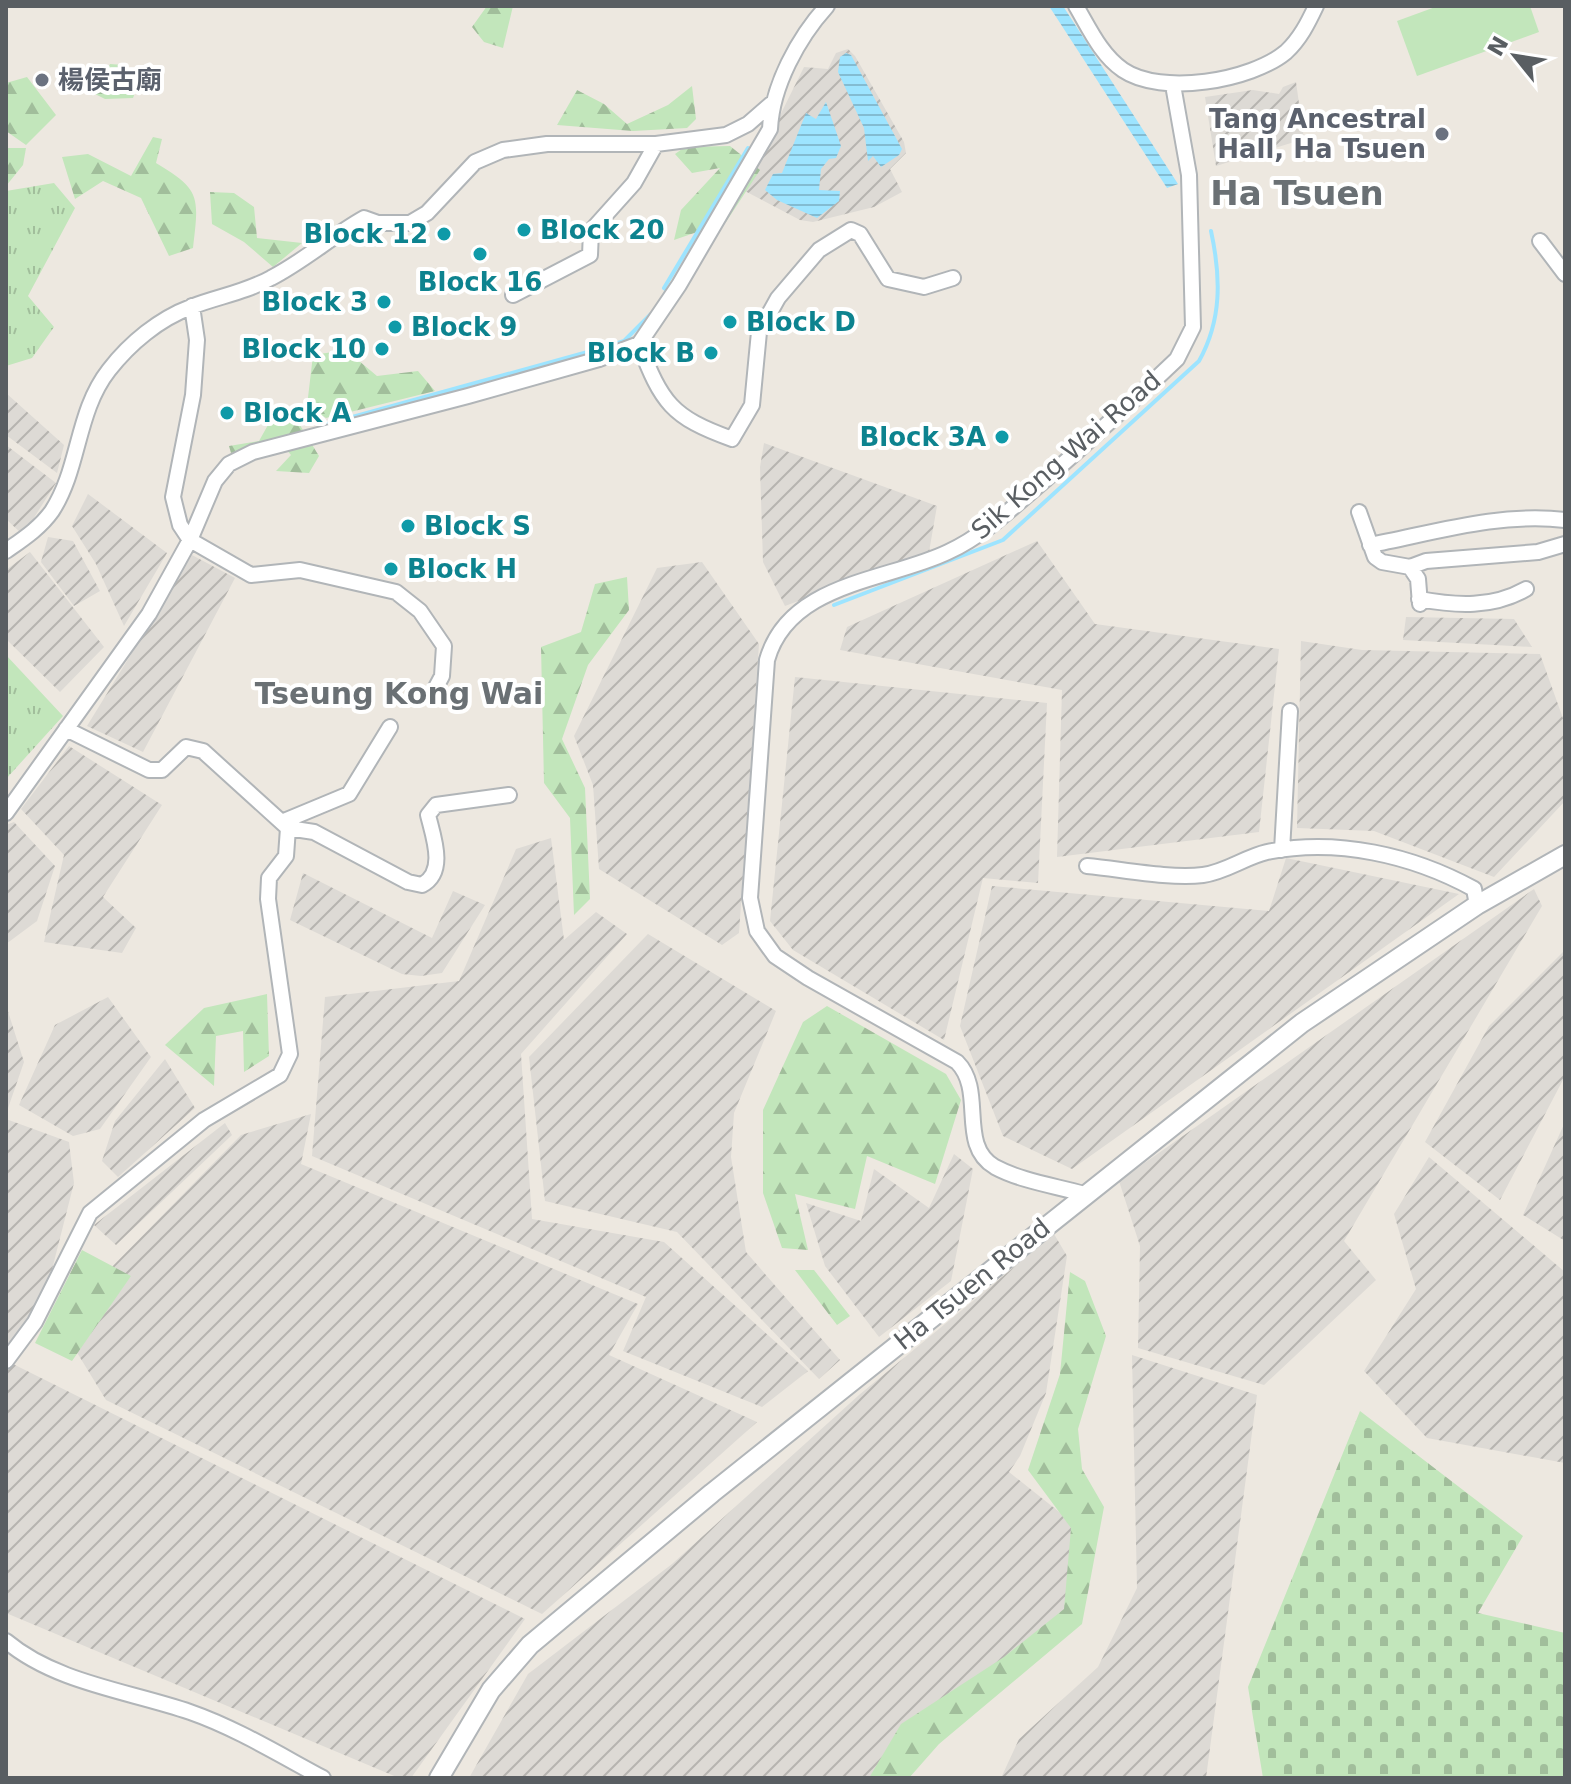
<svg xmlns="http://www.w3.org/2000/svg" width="1571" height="1784" font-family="'DejaVu Sans','Noto Sans SC',sans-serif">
<defs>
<pattern id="industrial-furrows" width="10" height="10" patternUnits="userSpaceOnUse" patternTransform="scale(2)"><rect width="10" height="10" fill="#dddad5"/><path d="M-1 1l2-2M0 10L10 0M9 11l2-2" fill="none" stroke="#b6b4b0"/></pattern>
<pattern id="grass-tufts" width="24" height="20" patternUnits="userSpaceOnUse" patternTransform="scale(2)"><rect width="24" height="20" fill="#c2e6bb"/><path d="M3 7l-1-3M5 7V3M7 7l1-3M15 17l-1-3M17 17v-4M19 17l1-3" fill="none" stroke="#a1be9b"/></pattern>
<pattern id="forest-firs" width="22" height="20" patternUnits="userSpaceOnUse" patternTransform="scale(2)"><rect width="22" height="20" fill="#c2e6bb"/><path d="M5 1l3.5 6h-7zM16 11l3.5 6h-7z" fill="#a1be9b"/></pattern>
<pattern id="cemetery-stones" width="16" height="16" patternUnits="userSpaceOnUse" patternTransform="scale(2)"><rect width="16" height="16" fill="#c2e6bb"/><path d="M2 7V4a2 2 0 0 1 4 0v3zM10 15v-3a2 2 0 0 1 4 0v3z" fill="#a1be9b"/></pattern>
<pattern id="water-rules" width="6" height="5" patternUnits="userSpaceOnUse" patternTransform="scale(2)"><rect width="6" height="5" fill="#9de4ff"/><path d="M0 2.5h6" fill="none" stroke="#83bcd2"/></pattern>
</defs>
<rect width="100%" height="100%" fill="#ede8e0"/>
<path fill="url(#industrial-furrows)" d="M848,49L855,56L904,142L906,153L890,169L902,192L874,207L813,222L800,220L743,190L804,67L828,69L836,53Z
M1296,82L1304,139L1216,166L1205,97L1253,90L1279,94L1283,87Z
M6,393L64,445L57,473L6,435Z
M764,443L937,506L929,552L785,606L763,562L760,467Z
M6,445L56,483L23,535L6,519Z
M88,494L167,553L124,626L96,564L72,526Z
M48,537L73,541L100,591L74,606L41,562Z
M1037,541L1095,624L1279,649L1259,832L1057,857L1062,690L840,650L847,627Z
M30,552L104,647L60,692L8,641L6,570Z
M192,555L235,578L143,752L87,726Z
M702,562L759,644L739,933L722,945L599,869L593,785L574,736L657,568Z
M1406,617L1514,619L1532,647L1403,640Z
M1301,641L1362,650L1540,654L1565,724V801L1494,877L1374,831L1297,828Z
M795,677L1047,703L1038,883L983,878L944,1040L793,950L770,921Z
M69,746L162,805L103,897L136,928L122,953L44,942L64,855L21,809Z
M14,822L55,866L37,921L6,944V825Z
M551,838L564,940L596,912L627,934L521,1054L532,1219L664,1242L808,1371L762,1407L623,1351L646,1297L312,1156L325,997L459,981L516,849Z
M1286,858L1459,894L1072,1169L1003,1136L960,1026L992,886L1269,911Z
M303,873L432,938L453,891L485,905L442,973L421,976L402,974L290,920Z
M1534,889L1542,906L1344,1241L1376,1280L1264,1385L1138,1348L1140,1246L1119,1181Z
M648,934L776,1011L734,1113L731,1157L746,1252L840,1360L819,1379L677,1232L545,1201L529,1057Z
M1565,950V1076L1500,1200L1425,1142L1489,1026Z
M108,997L151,1057L100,1129L73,1136L19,1105L55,1025Z
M6,1005L24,1062L6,1114Z
M165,1059L195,1108L118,1177L102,1161L115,1121Z
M311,1114L301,1164L638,1304L609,1355L757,1422L542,1614L106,1400L73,1346L105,1274L241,1135Z
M6,1119L69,1142L74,1183L44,1301L6,1355Z
M1565,1122V1241L1523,1215Z
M225,1123L232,1135L116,1245L94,1225Z
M954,1154L973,1169L951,1281L879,1337L825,1266L806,1203L861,1221L874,1169L929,1208Z
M1429,1157L1565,1272V1463L1427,1438L1364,1371L1416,1289L1394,1214Z
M1054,1234L1067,1256L1046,1393L1020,1456L1009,1472L1083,1531L1066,1625L881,1778H469L528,1674L672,1564L859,1395Z
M1132,1355L1257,1395L1206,1778H1001L1019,1739L1098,1667L1137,1588Z
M9,1362L525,1619L411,1778H399L6,1613V1368Z"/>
<path fill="url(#grass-tufts)" d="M54,183L75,208L28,296L54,327L32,358L6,366V191Z
M6,655L63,716L6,779Z"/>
<path fill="url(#forest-firs)" d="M487,6H513L503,48L484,42L472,27Z
M110,64L123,65L137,88L133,98L105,99L95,94Z
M27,77L56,115L26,145L6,131V83Z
M692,86L696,119L687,128L633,131L557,125L577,90L604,104L627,124L668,105Z
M153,137L162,139L156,163C201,190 199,196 193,248L169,256L141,198L103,181L75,199L62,157L88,154L131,176Z
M730,146L760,170L726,222L674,240L681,210L720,168L692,173L675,154L685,147Z
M6,148H26L23,165L6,186Z
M210,192L234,193L254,207L257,238L302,243L273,267L244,242L212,224Z
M346,350L377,376L418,371L435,391L326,418L307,406L313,355Z
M273,416L298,422L319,456L309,473L276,471L291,455L278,440L231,453L229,446L259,441Z
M627,577L629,610L588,665L562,739L585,788L590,899L574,915L570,818L544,783L541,647L581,632L595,584Z
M267,994L269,1056L244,1072L243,1031L216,1036L214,1086L165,1045L204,1008Z
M827,1006L946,1074L961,1100L935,1184L867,1156L855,1209L795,1194L808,1250L782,1248L763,1193V1110L803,1022Z
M82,1250L131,1276L72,1361L35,1343Z
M795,1270H814L850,1316L837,1325Z
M1070,1272L1085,1281L1106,1336L1078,1429L1082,1469L1104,1507L1082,1624L939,1744L909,1778H869L901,1724L1004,1657L1064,1609L1071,1528L1028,1470L1060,1374Z"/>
<path fill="url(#cemetery-stones)" d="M1360,1411L1523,1536L1478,1613L1565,1633V1778H1263L1248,1687Z"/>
<path fill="#c2e6bb" d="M1438,6H1530L1539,32L1417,76L1397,21Z"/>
<path fill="url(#water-rules)" d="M1049,6H1063L1178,184L1167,188Z
M846,53L851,55L902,149L899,155L881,167L873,156L868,161L864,128L838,72L840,57Z
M826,102L841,146L836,158L829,159L821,169L819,190L840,191L839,201L817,218L777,200L765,190L773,174L782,173L806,113L816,119Z"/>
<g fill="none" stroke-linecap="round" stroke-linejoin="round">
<path stroke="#9de4ff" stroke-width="4" d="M665,294L667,290L664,288L748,148
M320,426L602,348L624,341L651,314
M834,605L1003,540L1199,361C1222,320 1221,277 1211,231"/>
<defs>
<path id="minor" d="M1076,6C1089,28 1101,55 1123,70C1161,96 1251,81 1286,52C1300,39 1308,23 1316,6
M1540,241L1565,274
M513,295L590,255L591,231L634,183L656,144
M192,306L197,340L193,395L173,497L180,525L190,540L251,575L300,570L396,592L420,611L444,646L442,676L434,691
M639,344C662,403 671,417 732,439L752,405L759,332L778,298L819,250L851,230L860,234L888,279L924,287L953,278
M1359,512L1375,557L1382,562L1410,567L1426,561L1538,552L1565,544
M1370,545C1433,533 1500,512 1565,520
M6,551C23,539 40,528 52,511C80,468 76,412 109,370C130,343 159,319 191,307C219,296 244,293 271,278C304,261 332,236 364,218L378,223H410L427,213L475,162L503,150L547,144H656L726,135L748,124L771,104
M1410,567L1418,579L1420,604
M1419,599C1457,606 1492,608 1526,589
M6,813L149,614L190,540L215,481L229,464L253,452L468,396L599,359L639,344L679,285L770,129C772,86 798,38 827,6
M284,821L349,794L390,727
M288,828L314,832L408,882L422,885C447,872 433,836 428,815L436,805L509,795
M1282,850L1290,711
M1087,866C1121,869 1169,879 1203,875C1226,872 1245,857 1267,852C1337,838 1412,855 1474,889L1477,905
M1084,1194C1056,1186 1021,1181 995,1167C957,1145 986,1091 957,1062L808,978L775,956L757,931L750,898L767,660C789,582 888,581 948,552C985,535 1015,505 1046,479C1090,440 1134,400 1177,359L1193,327L1189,175L1173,85
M6,1361L35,1322L90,1213L204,1120L280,1075L290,1054L268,899L269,878L286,856L288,828L203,751L186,747L162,770H149L66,729
M6,1641C56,1683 129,1691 190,1712C236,1728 280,1755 323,1778"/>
<path id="tertiary" d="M439,1778L491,1690L530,1645L712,1493L1302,1023L1477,905L1565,855"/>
</defs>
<use href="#minor" stroke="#b1b5b8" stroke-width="18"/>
<use href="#tertiary" stroke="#b1b5b8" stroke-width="22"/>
<use href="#minor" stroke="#fff" stroke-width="14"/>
<use href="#tertiary" stroke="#fff" stroke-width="18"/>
</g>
<g fill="#6b7280" stroke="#fff" stroke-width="3">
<circle cx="42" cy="80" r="8"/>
<circle cx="1442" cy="134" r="8"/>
</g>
<g fill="#0f9aa8" stroke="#fff" stroke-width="3">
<circle cx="524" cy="230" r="8"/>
<circle cx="444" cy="234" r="8"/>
<circle cx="480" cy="254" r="8"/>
<circle cx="384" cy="302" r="8"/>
<circle cx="730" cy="322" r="8"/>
<circle cx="395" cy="327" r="8"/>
<circle cx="382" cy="349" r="8"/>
<circle cx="711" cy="353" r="8"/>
<circle cx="227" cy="413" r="8"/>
<circle cx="1002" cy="437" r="8"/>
<circle cx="408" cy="526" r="8"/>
<circle cx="391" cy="569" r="8"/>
</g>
<g text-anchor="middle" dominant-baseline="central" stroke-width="8" stroke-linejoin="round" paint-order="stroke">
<g font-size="26" font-weight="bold" fill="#5b616d" stroke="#fff" text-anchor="start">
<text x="58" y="80">楊侯古廟</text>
<text x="1426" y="119" text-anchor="end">Tang Ancestral<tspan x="1426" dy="30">Hall, Ha Tsuen</tspan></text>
</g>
<g font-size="26" font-weight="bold" fill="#0d838f" stroke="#fff" text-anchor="start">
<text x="540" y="230">Block 20</text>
<text x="428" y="234" text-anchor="end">Block 12</text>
<text x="480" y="282" text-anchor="middle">Block 16</text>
<text x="368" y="302" text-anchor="end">Block 3</text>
<text x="746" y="322">Block D</text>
<text x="411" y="327">Block 9</text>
<text x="366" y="349" text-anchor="end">Block 10</text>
<text x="695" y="353" text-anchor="end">Block B</text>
<text x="243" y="413">Block A</text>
<text x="986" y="437" text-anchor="end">Block 3A</text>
<text x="424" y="526">Block S</text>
<text x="407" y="569">Block H</text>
</g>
<g font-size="26" fill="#595e62" stroke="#fff">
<text transform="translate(1066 455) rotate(-41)">Sik Kong Wai Road</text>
<text transform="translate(972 1284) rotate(-39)">Ha Tsuen Road</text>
</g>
<g font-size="30" font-weight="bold" fill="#6a7074" stroke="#fff">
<text x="399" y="693">Tseung Kong Wai</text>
</g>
<g font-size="34" font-weight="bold" fill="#6a7074" stroke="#fff">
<text x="1297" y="193">Ha Tsuen</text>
</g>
</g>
<rect width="1571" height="1784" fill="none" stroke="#595e62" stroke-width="16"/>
<g transform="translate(1515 56) rotate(300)" stroke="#ffffff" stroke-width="6" paint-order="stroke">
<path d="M0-6L14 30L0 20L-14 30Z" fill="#595e62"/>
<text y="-12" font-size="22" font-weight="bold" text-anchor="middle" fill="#595e62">N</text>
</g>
</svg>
